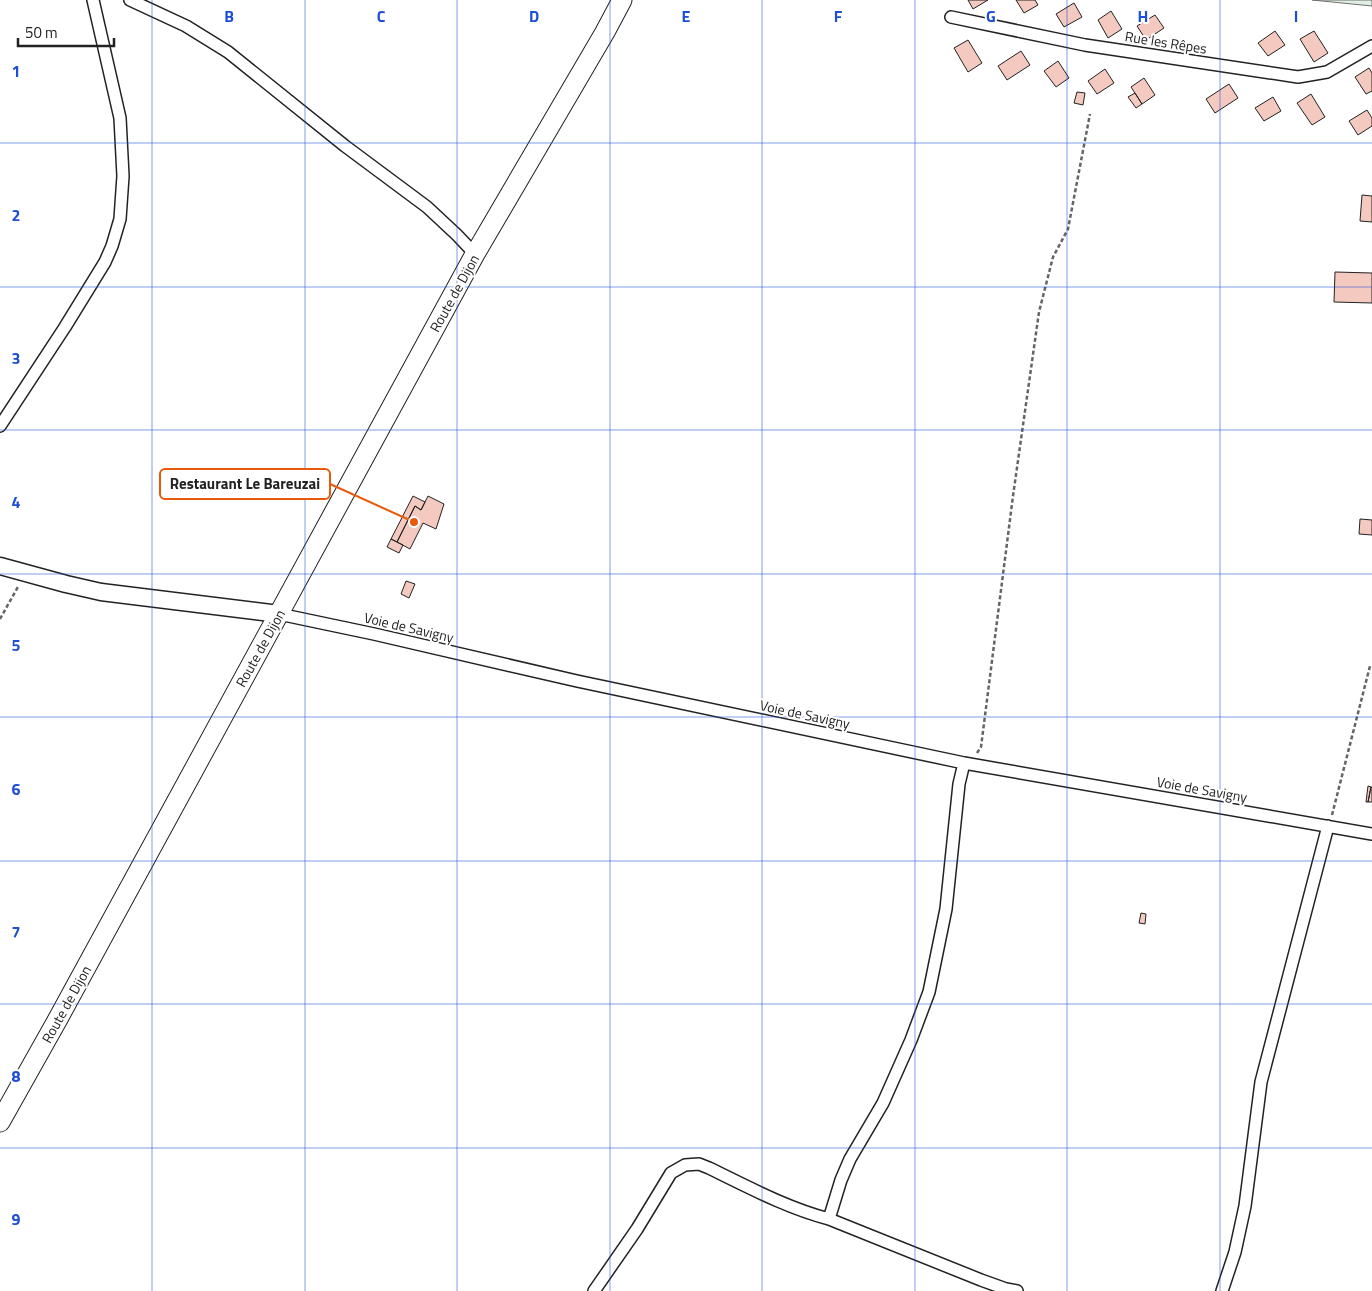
<svg xmlns="http://www.w3.org/2000/svg" width="1372" height="1291" font-family="'Titillium Web',sans-serif">
<rect width="100%" height="100%" fill="#fff"/>
<path fill="#e0efe3" stroke="#6f6f6f" d="M1312,0H1372V6Z"/>
<path fill="#f3c9c0" stroke="#222" d="M968,0H988L973,9Z
M1016,0H1035L1038,5L1024,13Z
M1074,3L1082,17L1064,27L1056,14Z
M1111,11L1122,29L1108,38L1098,20Z
M1155,15L1164,28L1146,40L1137,26Z
M1275,31L1285,45L1268,56L1258,43Z
M1314,31L1328,53L1314,62L1300,39Z
M968,40L982,63L968,72L954,48Z
M1021,51L1030,65L1007,80L998,66Z
M1058,61L1069,78L1056,87L1044,71Z
M1369,68L1372,73V91L1366,94L1355,77Z
M1105,69L1114,83L1097,94L1088,81Z
M1144,78L1155,95L1142,104L1131,87Z
M1229,84L1238,98L1215,113L1206,99Z
M1077,92L1085,93L1083,105L1074,103Z
M1135,93L1142,104L1136,108L1128,97Z
M1311,94L1325,117L1312,125L1297,103Z
M1273,97L1281,111L1264,121L1255,108Z
M1367,110L1372,118V126L1358,135L1349,121Z
M1362,195L1372,196V222L1360,221Z
M1335,272L1372,273V303L1334,302Z
M413,496L425,502L421,510L415,506L397,542L391,539Z
M428,496L444,504L436,529L423,523L410,549L397,542L415,506L421,510Z
M1360,519L1372,520V535L1359,534Z
M391,539L403,545L399,553L387,547Z
M406,581L415,584L409,598L401,594Z
M1368,786L1371,787L1368,802H1366Z
M1371,787H1372V802H1368Z
M1141,913L1146,914L1145,924L1139,923Z"/>
<g fill="none" stroke-linecap="round" stroke-linejoin="round">
<defs>
<path id="street" d="M130,0L186,26L228,52L345,146L427,207L457,235L475,254
M951,17L1085,45L1298,77L1327,72L1372,46
M0,426L65,327L105,262L112,246L120,219L123,176L120,118L93,0
M279,614L374,634L577,681L964,763L1372,834
M829,1219L841,1180L850,1159L883,1103L911,1040L929,992L946,909L959,784L964,763
M594,1291L637,1229L671,1173L685,1165L699,1164L709,1168C748,1187 787,1208 829,1219L981,1280L1006,1289L1017,1291
M1222,1291L1235,1252L1245,1206L1261,1082L1328,826"/>
<path id="secondary" d="M0,566L66,584L101,592L279,614"/>
<path id="primary" d="M0,1122L59,1017L475,254L605,32L622,0"/>
</defs>
<use href="#street" stroke="#222" stroke-width="14"/>
<use href="#secondary" stroke="#222" stroke-width="19"/>
<use href="#primary" stroke="#222" stroke-width="21"/>
<path stroke="#646464" stroke-width="2.5" stroke-dasharray="4 2.5" stroke-linecap="butt" d="M0,619L19,585
M977,753L981,747L1013,496L1039,312L1053,257L1068,229L1090,114
M1332,815L1370,666"/>
<use href="#street" stroke="#fff" stroke-width="11"/>
<use href="#secondary" stroke="#fff" stroke-width="16"/>
<use href="#primary" stroke="#fff" stroke-width="19"/>
</g>
<path fill="none" stroke="#1d4ed8" stroke-width="1" stroke-opacity="0.55" d="M152,0V1291M305,0V1291M457,0V1291M610,0V1291M762,0V1291M915,0V1291M1067,0V1291M1220,0V1291M0,143H1372M0,287H1372M0,430H1372M0,574H1372M0,717H1372M0,861H1372M0,1004H1372M0,1148H1372"/>
<g text-anchor="middle" dominant-baseline="central" stroke-width="4" stroke-linejoin="round" paint-order="stroke">
<g font-size="14" fill="#222" stroke="#fff">
<text transform="translate(1166 42) rotate(9)">Rue les Rêpes</text>
<text transform="translate(454 293) rotate(-61)">Route de Dijon</text>
<text transform="translate(409 627) rotate(13)">Voie de Savigny</text>
<text transform="translate(260 648) rotate(-61)">Route de Dijon</text>
<text transform="translate(805 714) rotate(12)">Voie de Savigny</text>
<text transform="translate(1202 789) rotate(10)">Voie de Savigny</text>
<text transform="translate(66 1004) rotate(-61)">Route de Dijon</text>
</g>
</g>
<g font-size="16" text-anchor="middle" font-weight="bold" fill="#1d4ed8" stroke="#fff" stroke-width="4" stroke-linejoin="round" paint-order="stroke">
<text x="229" y="22">B</text>
<text x="381" y="22">C</text>
<text x="534" y="22">D</text>
<text x="686" y="22">E</text>
<text x="838" y="22">F</text>
<text x="991" y="22">G</text>
<text x="1143" y="22">H</text>
<text x="1296" y="22">I</text>
<text x="16" y="77">1</text>
<text x="16" y="221">2</text>
<text x="16" y="364">3</text>
<text x="16" y="508">4</text>
<text x="16" y="651">5</text>
<text x="16" y="795">6</text>
<text x="16" y="938">7</text>
<text x="16" y="1082">8</text>
<text x="16" y="1225">9</text>
</g>
<path fill="none" stroke="#e8590c" stroke-width="2" d="M414 522L330 484"/>
<circle fill="#e8590c" stroke="#fff" stroke-width="2" cx="414" cy="522" r="5"/>
<rect fill="#fff" stroke="#e8590c" stroke-width="2" x="160" y="469" width="170" height="30" rx="5"/>
<g font-size="15" text-anchor="middle" font-weight="bold" fill="#222">
<text x="245" y="489">Restaurant Le Bareuzai</text>
</g>
<path d="M18 38v8h96v-8" fill="none" stroke="#222222" stroke-width="2.5"/>
<text x="25" y="38" font-size="15" fill="#222222" stroke="#ffffff" stroke-width="4" paint-order="stroke">50 m</text>
</svg>
